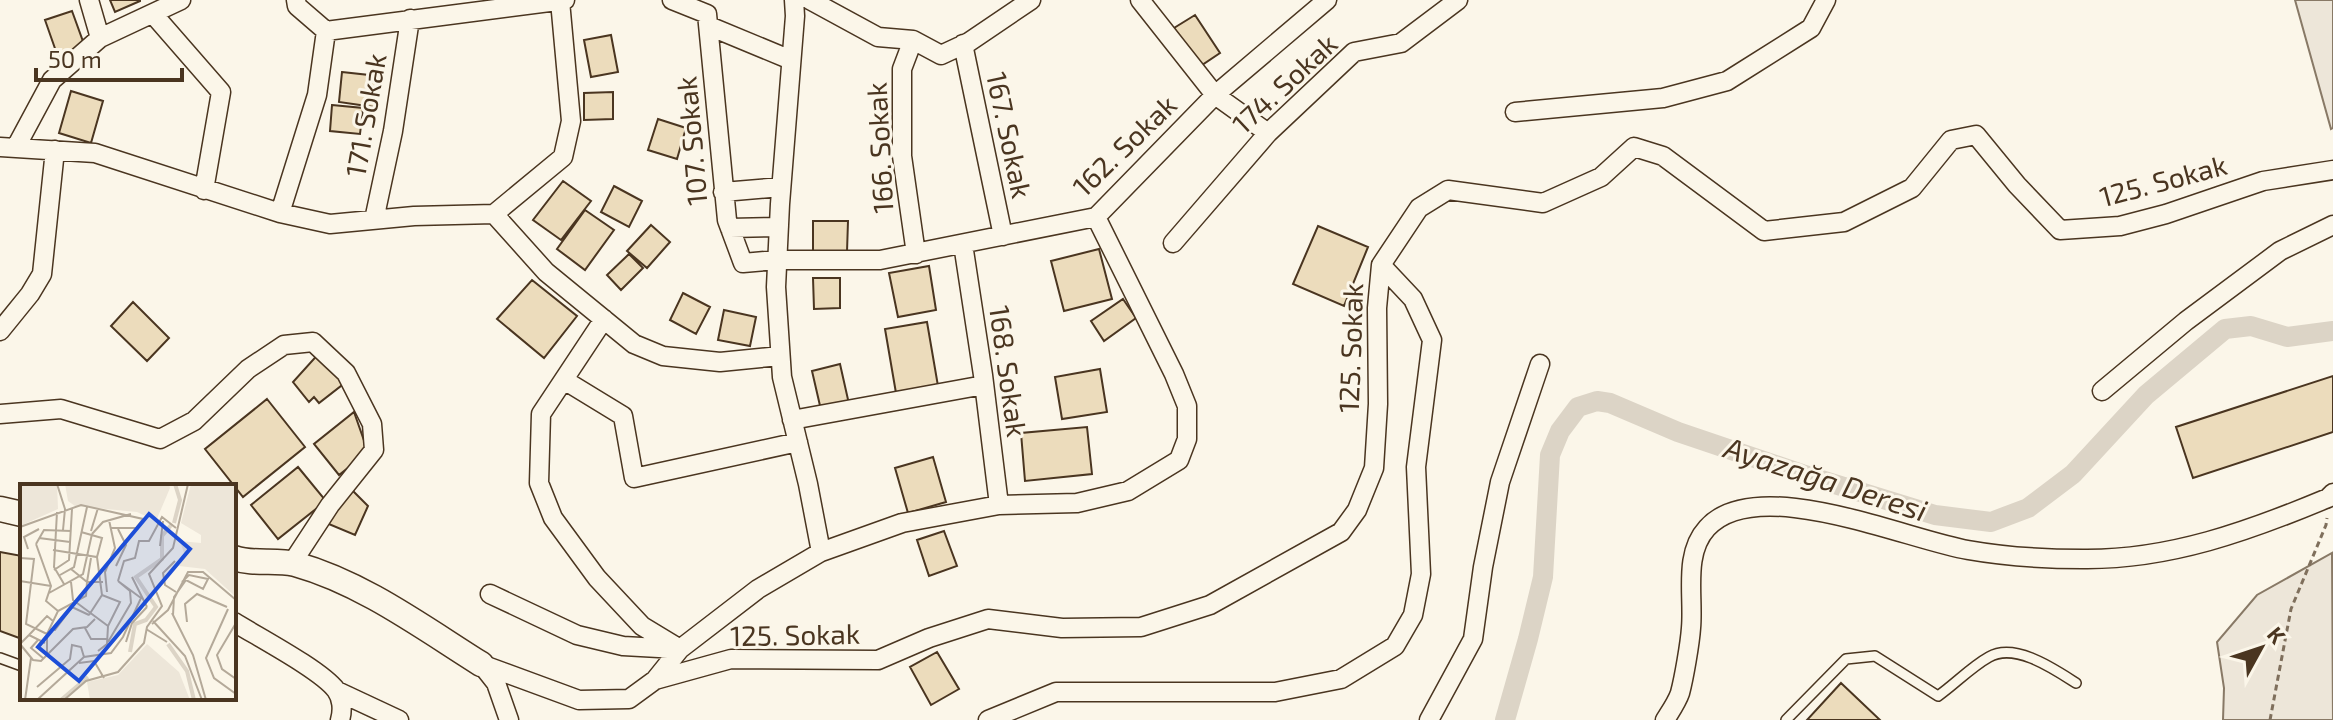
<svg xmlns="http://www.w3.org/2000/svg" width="2333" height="720" font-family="'Exo 2',sans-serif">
<rect width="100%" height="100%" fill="#fbf6e9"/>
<path fill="#ede6d9" stroke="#887966" stroke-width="2" d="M2295,0H2333V128L2331,129Z
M2332,553L2333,720H2223L2224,688L2217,642L2257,595Z"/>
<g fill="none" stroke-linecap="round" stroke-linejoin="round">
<path stroke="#dcd4c6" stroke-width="20" d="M1505,720L1528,639L1543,577L1550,455L1560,431L1578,407L1597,401L1610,403L1678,432L1802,474L1935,515L1991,522L2028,508L2073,474L2146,395L2225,329L2251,326L2287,337L2333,331"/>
</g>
<path fill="#ecdcbc" stroke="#4a3520" stroke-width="2" d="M110,0H140V1L115,12Z
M72,11L85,47L58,57L45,20Z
M1195,15L1220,53L1199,67L1174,28Z
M611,35L618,72L591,77L584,40Z
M342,72L378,76L374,107L339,102Z
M71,91L103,101L91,143L59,133Z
M613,92V119L584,120V93Z
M332,105L363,108L360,134L330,131Z
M658,119L686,128L677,159L648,150Z
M563,181L591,201L561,240L533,220Z
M614,186L642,201L629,227L601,212Z
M585,210L614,230L585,270L557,249Z
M813,221H848L847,252L813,251Z
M651,225L670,242L647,268L627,251Z
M1318,226L1368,247L1344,306L1293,284Z
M1099,249L1112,299L1064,311L1051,261Z
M629,254L643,268L621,290L607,275Z
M929,266L936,310L898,317L889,273Z
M813,278H840V308L814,309Z
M532,280L577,316L544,358L497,319Z
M683,293L710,307L696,334L670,320Z
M1123,299L1136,318L1104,341L1091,321Z
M133,302L169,338L147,361L111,326Z
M724,310L756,317L750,346L718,340Z
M927,322L938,386L896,393L885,329Z
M321,351L346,382L319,403L314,397L309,402L293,382Z
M840,364L849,404L821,410L812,371Z
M1100,369L1107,412L1062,419L1055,377Z
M2333,376V432L2193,478L2176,427Z
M267,399L305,447L243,497L205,449Z
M354,412L368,452L339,475L314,444Z
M1087,427L1092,474L1025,481L1021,433Z
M933,457L946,502L908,513L895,468Z
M298,467L326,501L278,539L251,505Z
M346,484L368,506L355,535L324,522Z
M944,531L957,566L929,576L917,540Z
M0,552L22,556V639L0,631Z
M937,652L959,689L931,705L910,667Z
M1841,683L1880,720H1807Z"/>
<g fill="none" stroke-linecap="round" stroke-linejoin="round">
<defs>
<path id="lane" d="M0,658L22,666
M1786,720L1846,659L1875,656L1938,696C1955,684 1971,667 1989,657C2015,642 2054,669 2076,683"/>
<path id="street" d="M89,0L100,38
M296,0L297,6L326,31L565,0
M672,0L707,14L727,220L743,263L777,260H880L1096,217L1215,95L1327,0
M794,0L795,16L780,204L776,287L782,377L808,484L821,552
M810,0L878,37L913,40L941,55L969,42L1031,0
M1140,0L1215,95L1268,133
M153,14L221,92L204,190
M709,26L791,60
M913,40L902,69V156L916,254
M963,44L1003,236
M1515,112L1663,98L1727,81L1811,28L1826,0
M0,147L95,153L280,213L330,224L414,216L494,214L546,272L634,344L663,356L720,362L780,356
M16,147L52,80L100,38L181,0
M723,192L781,187
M280,213L317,95L326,31
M494,214L563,157L571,121L560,1
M374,220L393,131L410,19
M730,228L779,227
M1173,243L1268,133L1354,52L1401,43L1458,0
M963,244L983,375L999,505
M604,319L541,414L539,483L553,518L597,578L642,626L680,649
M0,331L30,294L42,274L55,150
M564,380L623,416L634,478L798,442
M2102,391L2186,321L2280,251L2333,225
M0,414L61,409L160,439L194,421L248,369L284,345L313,342L346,373L372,424L374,450L330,505L292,563
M792,420L984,385
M490,594L577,635L623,646L677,649
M234,622C258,637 321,670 336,690C342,698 343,710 340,720
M481,664L579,700L629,699L655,680L680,649L758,589L821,552L902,523L999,505L1077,503L1128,491L1179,460L1187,439V406L1174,374L1096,217
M481,664L496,683L509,720
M655,680L731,659L878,660L929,638L988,619L1062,628L1141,627L1210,605L1341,532L1357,510L1374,468L1378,404L1377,308L1381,265L1419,208L1448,190L1543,203L1601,177L1634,147L1663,156L1764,231L1844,222L1912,188L1951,140L1976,135L2017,185L2060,230L2120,226L2166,214L2263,181L2333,170
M337,691L399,720
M988,720L1056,692H1275L1341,679L1395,646L1413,615L1421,574L1416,467L1432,340L1413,299L1381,265
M1429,720L1473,639L1483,567L1500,482L1540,364
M1665,720C1670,712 1677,702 1680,693C1684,678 1690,643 1691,628C1694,596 1683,554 1707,528C1756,473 1905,539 1968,550C2002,556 2048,559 2083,559C2169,560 2249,531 2328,498L2333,493"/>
<path id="secondary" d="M0,509L22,514
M234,558C254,565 276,559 295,564C363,583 422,627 481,664"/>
</defs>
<use href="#lane" stroke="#4a3520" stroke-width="12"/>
<use href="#street" stroke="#4a3520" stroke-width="21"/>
<use href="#secondary" stroke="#4a3520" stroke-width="27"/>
<path stroke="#7f6f5c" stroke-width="3" stroke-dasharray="6 4" stroke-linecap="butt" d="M2270,720L2291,609L2326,525L2327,518"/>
<use href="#lane" stroke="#fbf6e9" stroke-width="9"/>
<use href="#street" stroke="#fbf6e9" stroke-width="18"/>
<use href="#secondary" stroke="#fbf6e9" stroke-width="24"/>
</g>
<g text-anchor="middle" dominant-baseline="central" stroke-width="6" stroke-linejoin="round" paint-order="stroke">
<g font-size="28" fill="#4a3520" stroke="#fbf6e9">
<text transform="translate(1284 83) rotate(-43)">174. Sokak</text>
<text transform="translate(365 115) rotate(-80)">171. Sokak</text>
<text transform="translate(1010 135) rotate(78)">167. Sokak</text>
<text transform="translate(691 141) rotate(-95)">107. Sokak</text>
<text transform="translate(1124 145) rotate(-44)">162. Sokak</text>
<text transform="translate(879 148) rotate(-93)">166. Sokak</text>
<text transform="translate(2163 180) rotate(-15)">125. Sokak</text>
<text transform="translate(1350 348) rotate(-88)">125. Sokak</text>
<text transform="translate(1009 371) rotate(82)">168. Sokak</text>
<text transform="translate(795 634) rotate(-1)">125. Sokak</text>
</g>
<g font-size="30" font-style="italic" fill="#4a3520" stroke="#fbf6e9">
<text transform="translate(1826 478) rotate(18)">Ayazağa Deresi</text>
</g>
</g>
<g transform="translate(20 484)">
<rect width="216" height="216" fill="#fbf6e9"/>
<path d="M0,0H37L38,25L0,42ZM45,0H149L150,4L136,37L117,28L55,22L48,17ZM171,0H216V113L185,85L159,82L165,72L160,57L181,59V51L161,39ZM127,160L159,188L170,216H70L67,198L98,191Z" fill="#ede6d9"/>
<path fill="none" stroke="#dcd4c6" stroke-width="4" d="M154,39L160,16L155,0M148,160L167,187L174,216M110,168L115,140L126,136L136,123L116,93L142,75V52L152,40M41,216L68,193"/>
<path fill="none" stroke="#b4a999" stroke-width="2" d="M37,0L45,25L43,46M37,28L34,83L44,100M0,43L61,21L123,35L116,44H91M71,47L78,24M72,50L83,38L111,30M19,54L50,58M16,60L31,102L26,117L38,127M16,60L24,46L51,47M140,62L143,37M8,65L4,53L19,45M33,66L77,73L82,54L61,48M0,74L14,75L6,140L27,150M71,74L67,98H83M155,77L143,89L145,101L156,108M96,82L106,61L98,45M34,86L49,76L52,25M40,91L54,83L67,23M112,93L127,123M0,97L31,102M98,97L104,77L115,74L119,57H129L142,33L156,44M51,98L53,116L88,142M0,105V138M87,108L85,88L95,64L89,36M29,109L63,90L72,50M208,125L186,174L194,194L216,210M152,129L173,171L186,216M69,131L82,111L77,73M153,131L154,113L166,96L183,105L188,95L169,91L162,98M133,137L165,172L182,216M167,138L165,120L177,110L207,123M216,139L197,171L202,185L216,195M132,140L148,126L168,88H183L216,116M65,144L71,155H87M29,145L35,146L52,123L69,131M126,145L147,158M9,151L27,132L33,137M18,156L11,164L23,174M88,158L111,119L110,107L98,97M106,158L112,139L127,123M0,160L13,176L21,177L53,145L67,143L75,135M0,160L9,151L25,159M78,167L87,160L88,142L100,118L82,111M27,169V150L38,127L66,112L67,98L51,85M0,177V206M59,179L74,177L84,194M17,203L50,175L52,161L61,163L64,173M5,216L11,174M17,216L64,173L91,169L103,153L121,114L98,97M44,216L66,197L98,188L124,159L127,143L142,122L129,90L153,64L168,0"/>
<path fill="#1d4ed8" fill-opacity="0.15" stroke="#1d4ed8" stroke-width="4" d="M129,30L170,65L59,197L18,163Z"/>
<rect width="216" height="216" fill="none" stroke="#4a3520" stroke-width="4"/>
</g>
<g transform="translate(2261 648) rotate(50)" stroke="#fbf6e9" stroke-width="6" paint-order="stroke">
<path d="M0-6L14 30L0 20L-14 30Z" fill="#4a3520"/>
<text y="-12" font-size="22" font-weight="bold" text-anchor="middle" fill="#4a3520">K</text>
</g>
<path d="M36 68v12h146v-12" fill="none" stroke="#4a3520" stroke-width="4"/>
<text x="48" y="68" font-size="24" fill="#4a3520" stroke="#fbf6e9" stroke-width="6" paint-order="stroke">50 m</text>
</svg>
